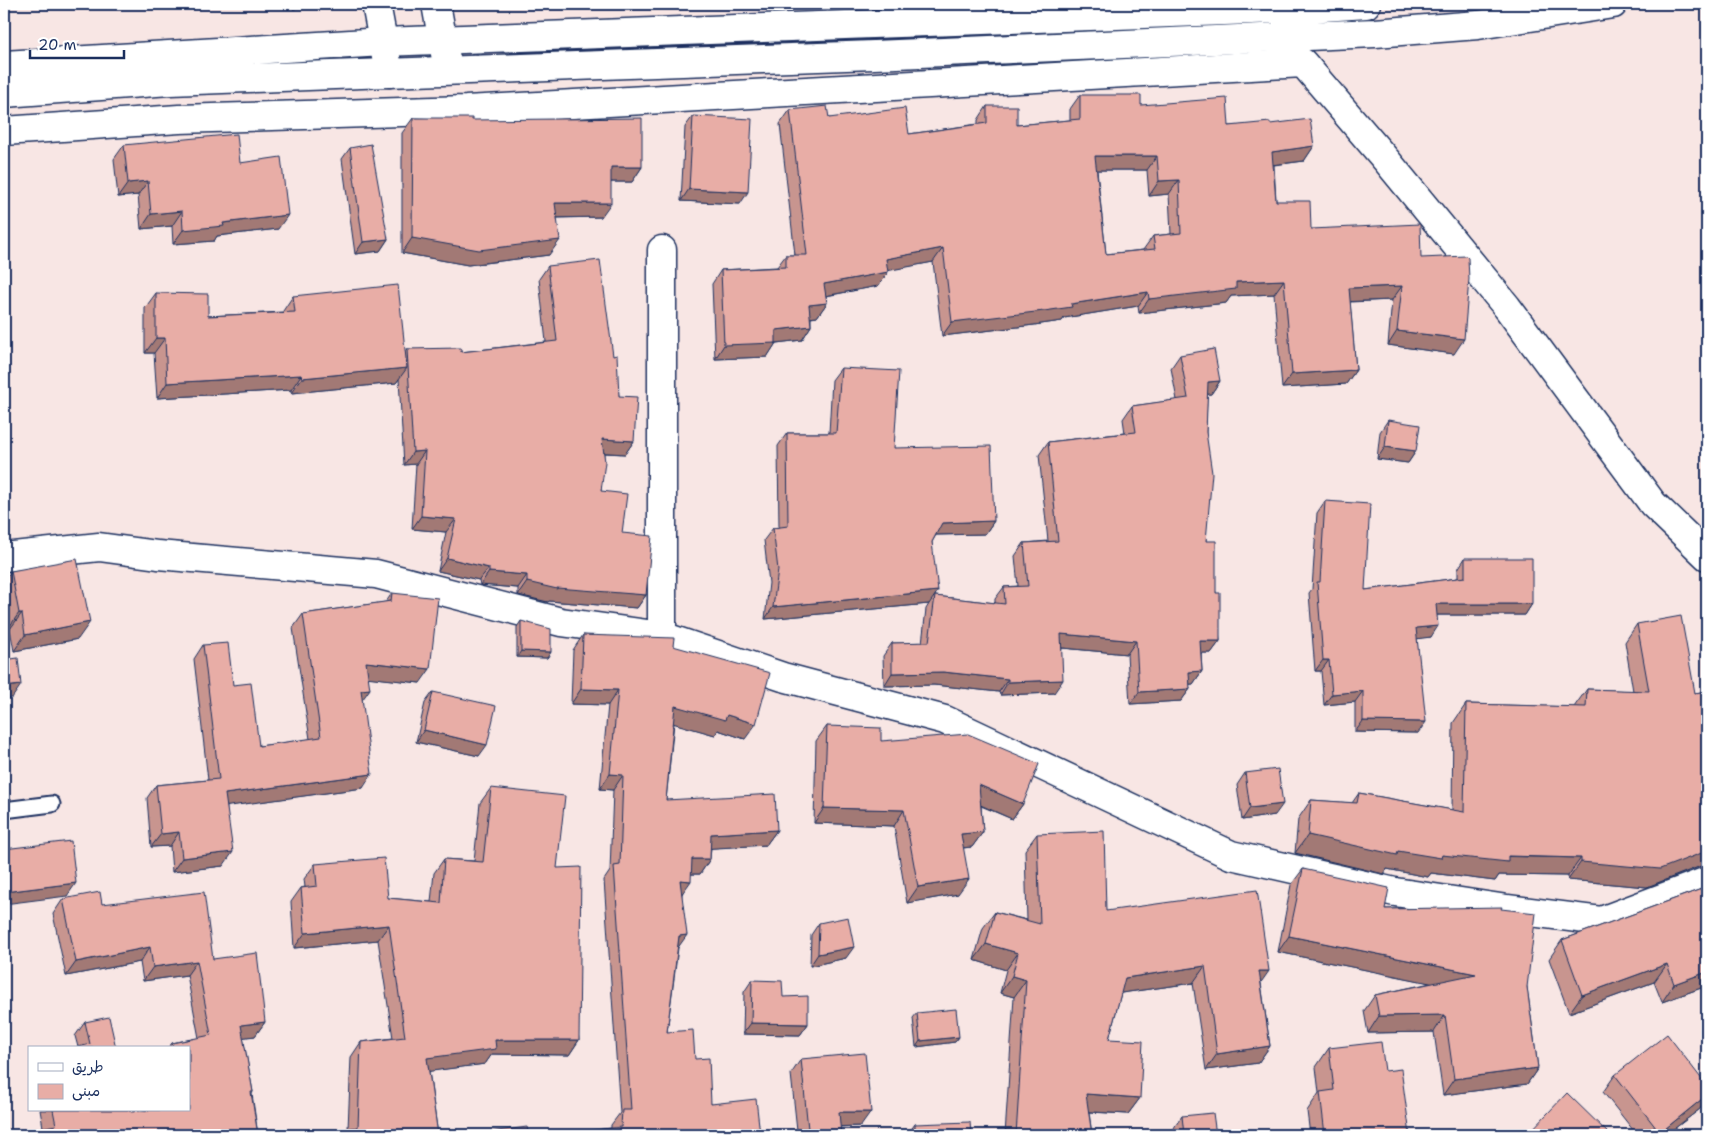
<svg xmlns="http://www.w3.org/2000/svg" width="1711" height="1139" font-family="'Shantell Sans','Playpen Sans Arabic',sans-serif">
<rect width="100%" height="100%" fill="#f8e6e4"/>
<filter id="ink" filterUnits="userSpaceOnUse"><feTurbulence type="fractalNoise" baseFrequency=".02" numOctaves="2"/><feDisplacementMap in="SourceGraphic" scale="10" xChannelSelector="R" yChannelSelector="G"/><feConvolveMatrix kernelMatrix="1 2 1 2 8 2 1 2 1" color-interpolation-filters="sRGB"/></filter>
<g filter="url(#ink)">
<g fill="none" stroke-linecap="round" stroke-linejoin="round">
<defs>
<path id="lane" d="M4,810L52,804"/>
<path id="street" d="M376,4L389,73
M436,4L448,70
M4,131L179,119L466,110L1303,63L1387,161L1507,307L1653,504L1707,556
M662,250V636
M4,557L99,547L158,555L376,574L561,622L662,636L783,677L945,720L1231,855L1395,892L1507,909L1601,921L1707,881"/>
<path id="secondary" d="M4,65L383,42L1308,8L1366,4
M4,93L170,81L874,55L1375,33L1478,25L1613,4"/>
</defs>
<use href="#lane" stroke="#1b2f5e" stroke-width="19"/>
<use href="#street" stroke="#1b2f5e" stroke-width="31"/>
<use href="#secondary" stroke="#1b2f5e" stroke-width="31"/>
<use href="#lane" stroke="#fff" stroke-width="15"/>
<use href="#street" stroke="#fff" stroke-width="28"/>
<use href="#secondary" stroke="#fff" stroke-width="28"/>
</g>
<path fill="#c8958f" stroke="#1b2f5e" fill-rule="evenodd" d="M292,4H323L322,5L293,9Z
M1080,95L1141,105L1229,126L1270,124L1314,146L1304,161L1274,165L1276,201L1311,229L1421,258L1454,354L1388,345L1392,300L1350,302L1356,370L1346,384L1282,388L1274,294L1231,296L1226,303L1139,313L1138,306L1064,318L1062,321L1034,325L942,336L933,262L888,270V272L878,286L826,296L827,303L817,317L811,318V326L802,340L776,343L767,357L715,359L712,284L721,270L777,267L786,255H795L780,124L790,110L909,134L978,124V120L987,106L1017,125L1070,120V109ZM1097,170H1147L1149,196L1169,194L1171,234L1153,236L1143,250L1106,254Z
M693,116L740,204L681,201L685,127Z
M413,118L472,120L642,167L632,182H611L601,217L557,218L549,255L468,265L402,253V133Z
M124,145L240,163L278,229L217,236L214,241L173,244L172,226L141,229L138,195L118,197L114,159Z
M350,148L388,239L380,251L355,254L342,159Z
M548,266L613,356L619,396L634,441L625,454L604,453L601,491L622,533L646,595L637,608L549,601L548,602L518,595V588L480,585L479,580L438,571L446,532L412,529L416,464L404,465L399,379L396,383L291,393V390L157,398L154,353H145V308L156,293L208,316L283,312V311L293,296L405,352L407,349L461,352L546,342L539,279Z
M1180,355L1220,381L1211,394H1207L1206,432V541L1216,593L1220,641L1211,653H1201L1202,671L1193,684H1189L1190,689L1181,701L1130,704L1127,654L1062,648L1054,693L1000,695L999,692L934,685L884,686L883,656L892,643H922L926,609L929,604L765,619L769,583L764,540L773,528L779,527L778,446L787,433H829L832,380L841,368L894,448L994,521L985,534L936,535L932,542L935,596L995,603V599L1004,587L1018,586L1015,556L1024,543L1048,541L1039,455L1048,442L1125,433L1123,419L1132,406L1177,400L1171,368Z
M1388,420L1416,451L1408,463L1377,459L1380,432Z
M1325,501L1365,590L1458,578V569L1465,558L1532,604L1525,615H1437L1431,637L1417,638L1418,733L1355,732V702L1324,705L1321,671H1315L1309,593L1312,589L1317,513Z
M11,571L78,639L14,651L10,629L7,630L4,613V581Z
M392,593L420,683L368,677L362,700L363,788L227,806L223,866L172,872L170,846L151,847L147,798L156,785L208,780L194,659L203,645L233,685L259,746L310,739L293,628L303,614L386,602Z
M521,621L551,652L547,658L517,657V627Z
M1637,624L1695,693L1707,691V866H1701L1647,887L1568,880V876L1499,875L1495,881L1431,873L1428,877L1387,869L1384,874L1295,853L1298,819L1311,800L1352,803L1359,793L1452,810L1453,723L1466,704L1574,707L1587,689L1633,691L1625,642Z
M583,635L673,646L745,739L718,730L715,735L674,723L666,800L777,830L766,845L711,848L710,859L700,874H691L682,894L678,948L667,1032L695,1059L711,1104L760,1134L797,1130L791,1074L801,1059L861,1126L840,1127L841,1135H555L611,1128V1125L620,1113L604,880L610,871L613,790L600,789L608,705L571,704L573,650Z
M433,692L479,756L416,742L425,703Z
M827,726L881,741L1023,804L1012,819L981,806L983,832L972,847L963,848L958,894L907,903L894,826L814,823L816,741Z
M1245,773L1275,815L1242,820L1237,785Z
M491,788L557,868L579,1040L569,1055L492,1054L485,1064L429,1071L438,1135H339L344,1129H348L351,1057L361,1042L393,1038L378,940L294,948L291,902L301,888L305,887L304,879L315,864L388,898L431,902L434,873L444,859L474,861L480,803Z
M1037,834L1106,911L1261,983L1270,1046L1258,1063L1206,1070L1193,983L1121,993L1109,1039L1140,1098L1128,1114L1089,1112L1092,1135H1005L1014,997L1000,993L1006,970L974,960L983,928L995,912L1027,920L1025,850Z
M1303,869L1385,909H1501L1527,987L1538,1068L1527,1084L1443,1095L1434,1032L1368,1033L1364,1011L1375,995L1431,983L1278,952L1291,885Z
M1707,887L1704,987L1662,1002L1654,982L1569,1013L1549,959L1562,940Z
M63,899L102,904L213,959L265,1022L255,1036L243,1037L253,1092L252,1094L258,1135H21L24,1131L43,1127L40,1110H130L131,1112L189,1110V1048H168L172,1043L199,1038L187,975L143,981L140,962L66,976L53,914Z
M819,923L846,958L810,966L811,935Z
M752,980L783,997L808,1024L800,1035L743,1034L744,992Z
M917,1013L959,1037L955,1042L916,1047L913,1018Z
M85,1022L116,1048L78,1047L75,1036Z
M1329,1048L1385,1071L1410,1135H1310L1307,1111L1319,1093L1316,1067Z
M1615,1075L1700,1109L1666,1135H1637L1603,1092Z
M1182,1116L1216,1135H1169Z
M915,1124L971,1135H907Z"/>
<path fill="#a27974" stroke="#1b2f5e" d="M297,4H323L322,5L293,9Z
M1314,146L1304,161L1263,166L1272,152Z
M1095,156H1157L1147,170H1085Z
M611,167H642L632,182H600Z
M1179,180L1169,194L1149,196L1159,181Z
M148,181L138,195L118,197L128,183Z
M689,189L748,192L740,204L681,201Z
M555,203H611L601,217L545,218Z
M182,211L172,226L141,229L151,214Z
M288,215L278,229L217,236L214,241L173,244L183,230L223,223Z
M412,238L560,240L549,255L468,265L402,253Z
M388,239L380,251L355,254L363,242Z
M943,248L933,262L876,273L886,259Z
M888,272L878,286L814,298L824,284Z
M1284,280L1274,294L1231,296L1226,303L1139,313L1149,299L1236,282Z
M1402,286L1392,300L1339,302L1349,288Z
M1148,292L1138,306L1064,318L1062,321L1034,325L942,336L952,322L1071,304Z
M827,303L817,317L799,319L809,305Z
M811,326L802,340L776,343L767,357L715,359L724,345L776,330Z
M1397,331L1464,339L1454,354L1388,345Z
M156,338H165L154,353H145Z
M407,368L396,383L291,393L302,378Z
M1356,370L1346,384L1282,388L1292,374Z
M301,375L291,390L157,398L167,383Z
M1220,381L1211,394L1199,395L1208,382Z
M602,439L634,441L625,454L593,452Z
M1385,447L1416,451L1408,463L1377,459Z
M425,451L416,464L404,465L413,452Z
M421,516L456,519L446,532L412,529Z
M994,521L985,534L933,535L942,523Z
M447,558L489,568L479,580L438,571Z
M489,572L527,575L518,588L480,585Z
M527,582L646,595L637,608L549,601L548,602L518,595Z
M938,591L929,604L765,619L773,607Z
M1436,604H1532L1525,615H1428Z
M19,613H22L10,629L7,630Z
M90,622L78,639L14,651L25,635Z
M1438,626L1431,637L1408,640L1416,628Z
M1061,634L1136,641L1127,654L1052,647Z
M1200,641H1220L1211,653H1191Z
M521,651L551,652L547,658L517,657Z
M1323,660H1329L1321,671H1315Z
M366,662L430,669L420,683L356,676Z
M1202,671L1193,684L1180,685L1189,672Z
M943,672L1008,679L999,692L934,685L884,686L892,673Z
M1063,680L1054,693L1000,695L1008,682Z
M21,685L12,698L4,699V687Z
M370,689L360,703L361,690Z
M581,689L618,690L608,705L571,704Z
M1190,689L1181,701L1130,704L1139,692Z
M1363,691L1355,702L1324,705L1332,694Z
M675,706L727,715L756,724L745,739L718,730L715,735L665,721Z
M1363,721L1426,722L1418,733L1355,732Z
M424,730L487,745L479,756L416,742Z
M372,774L363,788L215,808L225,794Z
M610,774L623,775L613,790L600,789Z
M979,785L1023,804L1012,819L969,800Z
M1283,804L1275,815L1242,820L1250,808Z
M824,808L904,810L894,826L814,823Z
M777,830L766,845L701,849L711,834Z
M179,832L170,846L151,847L161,834Z
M983,832L972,847L950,849L961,834Z
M1308,835L1398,851L1442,855L1581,858L1568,876L1499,875L1495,881L1431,873L1428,877L1387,869L1384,874L1295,853Z
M1707,851V866H1701L1647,887L1568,880L1581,862Z
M233,852L223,866L172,872L182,858Z
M692,859H710L700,874H682Z
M969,879L958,894L907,903L918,887Z
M680,880L691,881L681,895Z
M76,883L67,896L4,904V892Z
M389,925L378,940L294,948L305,933Z
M687,935L677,949L679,936Z
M1289,936L1476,974L1464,990L1278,952Z
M986,944L1018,953L1006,970L974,960Z
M150,947L140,962L66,976L76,962Z
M854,947L846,958L810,966L818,954Z
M197,961L187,975L143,981L153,967Z
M1667,964L1654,982L1569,1013L1582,995Z
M1205,966L1193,983L1114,994L1125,978Z
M1259,971H1269L1257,988Z
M1707,972V983L1704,987L1662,1002L1674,984Z
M1012,976L1026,980L1014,997L1000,993Z
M1445,1015L1434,1032L1368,1033L1379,1016Z
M265,1022L255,1036L231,1039L241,1025Z
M751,1023L808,1024L800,1035L743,1034Z
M959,1037L955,1042L916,1047L920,1041Z
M495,1040H579L569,1055L492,1054L485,1064L417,1073L427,1058Z
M1270,1046L1258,1063L1206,1070L1217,1054Z
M1538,1068L1527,1084L1443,1095L1454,1079Z
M1086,1094L1140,1098L1128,1114L1075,1111Z
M1707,1095V1098L1700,1109L1666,1135H1658L1660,1133Z
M839,1112H871L861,1126L829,1127Z"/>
<path fill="#e8ada6" stroke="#1b2f5e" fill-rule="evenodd" d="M1080,95H1141V105L1227,98L1229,126L1270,122V124L1310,119L1314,146L1272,152L1276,201H1310L1311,229L1420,224L1421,258L1466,256L1468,258L1469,279L1464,339L1397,331L1402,286L1349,288L1356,370L1292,374L1284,280L1236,282V289L1149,299L1148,292L1071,304L1072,307L1044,311L952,322L943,248L886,259L888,272L824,284L827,303L809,305L811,326L776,330V343L724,345L721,270L786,267V255H807L790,110L827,106L829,118L905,108L909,134L987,123V106H1017V125L1080,119ZM1095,156H1157L1159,181L1179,180L1181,233L1153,236L1155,249L1106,254Z
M693,116L752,119L748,192L689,189Z
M413,118H472V120L642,118V167H611V203H555L560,240L479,250L412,238Z
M237,134L240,163L281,157L288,215L223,223L224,226L183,230L182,211L151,214L148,181L128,183L124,145Z
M371,144L388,239L363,242L350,148Z
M600,260L613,356L617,355L619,396L637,397L634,441L602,439L605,462L601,491L627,494L622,533L652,536L646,595L557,588V589L527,582V575L489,572V568L447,558L456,519L421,516L425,451L413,452L407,349L461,348V352L557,341L548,266Z
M398,285L407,368L302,378L301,375L167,383L165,338H156V293L208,294V316L295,312L293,296Z
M1214,349L1220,381L1208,382L1206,432L1212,473L1206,541H1216V593H1220V641H1200L1202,671L1189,672L1190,689L1139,692L1136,641L1061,634L1063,680L1008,682V679L943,672L892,673V643L929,642L935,596L1005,604L1004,587L1028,586L1024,543L1058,541L1048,442L1136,432L1132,406L1188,398L1180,355Z
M841,368L899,371L894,448L991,446L994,521L942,523L932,542L938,591L773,607L778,570L773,528L788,526L787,433H836Z
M1388,420L1420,425L1416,451L1385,447Z
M1325,501L1370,504L1365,590L1465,577V558H1532V604H1436L1438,626L1416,628L1426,722L1363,721V691L1332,694L1329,660H1323L1317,582H1320Z
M77,559L90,622L25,635L22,613H19L11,571Z
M392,593L438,598L430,669L366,662L370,689L361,690L372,774L225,794L233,852L182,858L179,832L161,834L156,785L219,779L203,645L228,643L233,685L251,683L259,746L321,737L303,614L391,601Z
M1681,616L1695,693L1707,691V851L1660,869L1581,862V858L1508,856V862L1442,855L1441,858L1398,851L1397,855L1308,835L1311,800L1357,803L1359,793L1464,812L1466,704L1586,707L1587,689L1649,691L1637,624Z
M521,621L551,629V652L521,651Z
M583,635L674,638L673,646L770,673L756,724L727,715L725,720L675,706L666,800L775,794L777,830L711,834L710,859H692L691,881L680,880L687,935L679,936L667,1032L693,1030L695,1059L709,1058L711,1104L756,1099L760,1134L808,1129L801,1059L865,1053L871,1112H839L841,1135H556L621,1127L622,1110H631L614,866L620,865L623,775L610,774L618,690L581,689Z
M18,658L21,685L4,687V660Z
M433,692L496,706L487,745L424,730Z
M827,726L881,728V741L968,734L1039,764L1023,804L979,785L983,832L961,834L969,879L918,887L904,810L824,808Z
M1278,769L1283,804L1250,808L1245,773Z
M491,788L565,796L557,868L581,867L579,1040H495L496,1049L427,1058L438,1135H344V1129L358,1127L361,1042L405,1037L389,925L305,933L301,888L317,886L315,864L384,858L388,898L441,903L444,859L483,862Z
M1104,831L1106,911L1257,890L1269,971H1259L1270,1046L1217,1054L1205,966L1125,978L1109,1039L1143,1041L1140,1098L1086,1094L1092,1135H1016L1026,980L1012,976L1018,953L986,944L995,912L1040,924L1037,834Z
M71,841L76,883L4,892V849Z
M1303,869L1389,888L1385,909L1502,907L1501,909L1536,913L1527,987L1538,1068L1454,1079L1445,1015L1379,1016L1375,995L1476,974L1289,936Z
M1707,887V972L1674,984L1667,964L1582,995L1562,940Z
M100,892L102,904L204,892L213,959L257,953L265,1022L241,1025L253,1092H251L258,1135H25L24,1131L56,1125L53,1110H130L131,1112L150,1110H189V1048H173L172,1043L211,1035L197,961L153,967L150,947L76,962L63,899Z
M848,917L854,947L818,954L819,923Z
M752,980L782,981L783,997L808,996V1024L751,1023Z
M956,1009L959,1037L920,1041L917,1013Z
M109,1017L116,1048H75L90,1044L85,1022Z
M1667,1034L1707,1086V1095L1660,1133L1615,1075Z
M1381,1042L1385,1071L1401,1069L1410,1135H1325L1320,1092L1334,1090L1329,1048Z
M1567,1093L1610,1135H1527Z
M1213,1113L1216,1135H1184L1182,1116Z
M970,1122L971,1135H915V1124Z
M527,1127L529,1135H468Z"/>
</g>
<rect width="1711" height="1139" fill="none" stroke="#fff" stroke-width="20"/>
<rect x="10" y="10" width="1691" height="1119" fill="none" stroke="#1b2f5e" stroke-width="2" filter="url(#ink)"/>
<rect x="28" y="1046" width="162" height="65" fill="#ffffff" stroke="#a4acbf"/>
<rect x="38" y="1063" width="25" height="8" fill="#ffffff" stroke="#a4acbf"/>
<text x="72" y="1072" font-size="15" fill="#1b2f5e">طريق</text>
<rect x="38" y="1084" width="25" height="15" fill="#e8ada6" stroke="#a4acbf"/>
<text x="72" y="1096" font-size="15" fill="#1b2f5e">مبنى</text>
<path d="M30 50v8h94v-8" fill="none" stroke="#1b2f5e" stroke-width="2.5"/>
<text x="38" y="50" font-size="15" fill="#1b2f5e" stroke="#ffffff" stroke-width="4" paint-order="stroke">20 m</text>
</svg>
